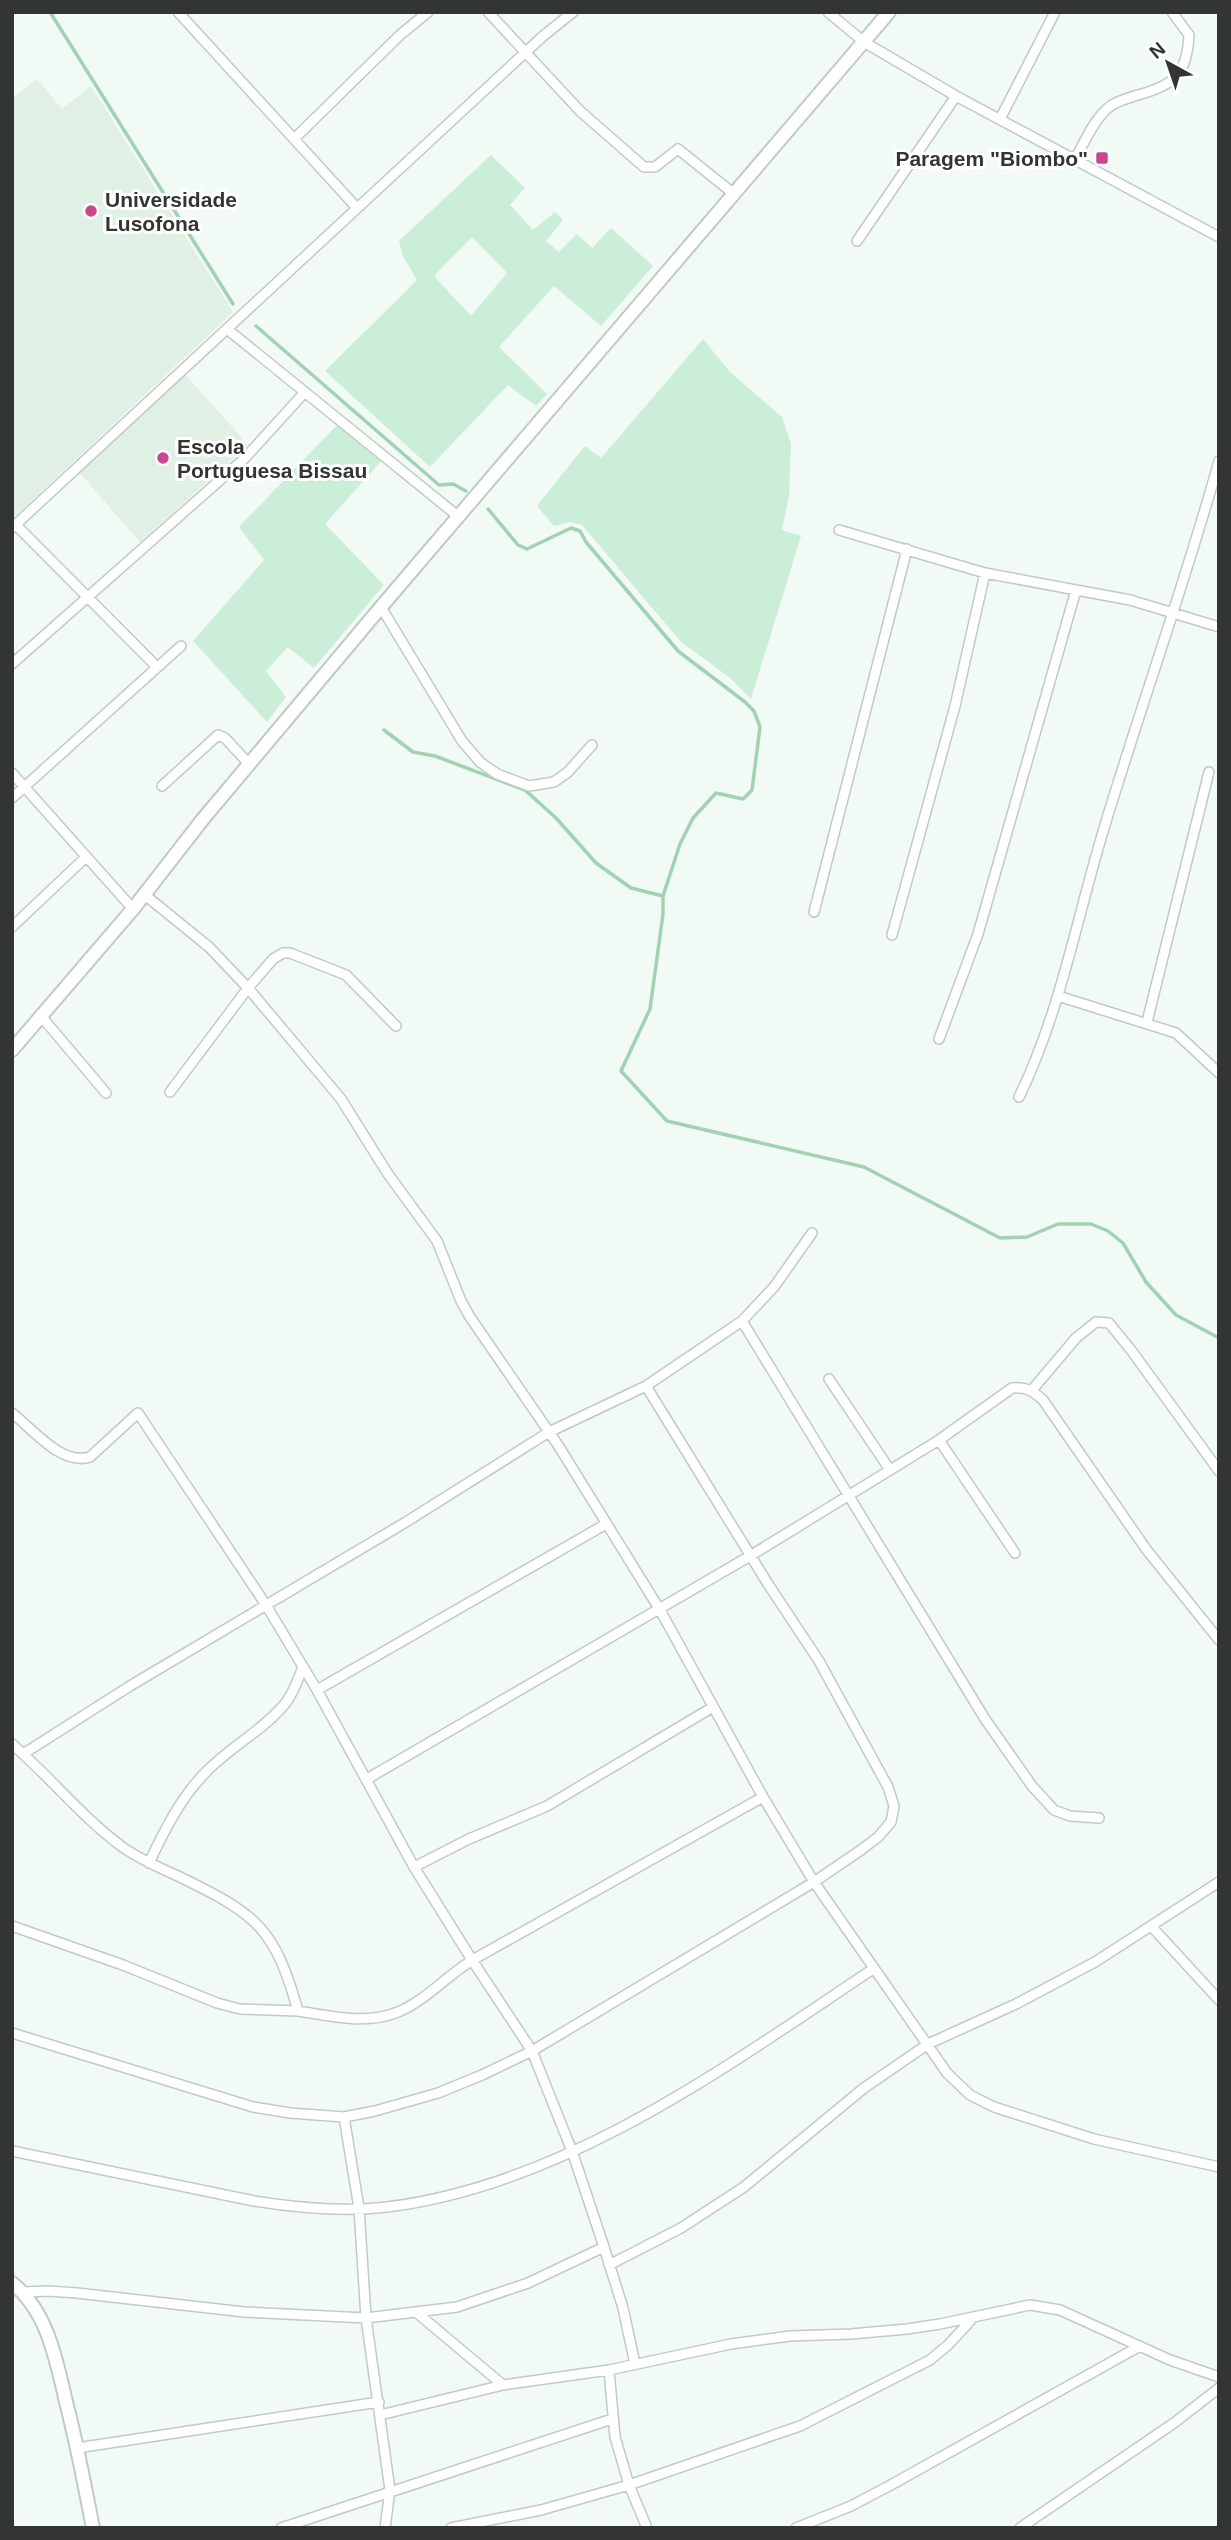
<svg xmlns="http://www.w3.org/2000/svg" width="1231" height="2540" font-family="Helvetica,sans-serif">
<rect width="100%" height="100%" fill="#f1faf4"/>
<path fill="#e0f0e5" d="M37,79L62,109L91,86L233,312L12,519V99Z
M185,374L248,445L140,542L79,472Z"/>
<path fill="#cbeed8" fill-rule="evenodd" d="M491,155L525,188L510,205L533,230L555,212L563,220L546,241L559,252L577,234L592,248L611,228L653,266L601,326L554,286L499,347L547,394L536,406L508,385L430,467L325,371L417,280L403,256L399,241ZM472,237L507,273L471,316L434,276Z
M703,339L730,372L782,417L791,444L789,496L782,530L801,536L751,699L729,677L681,642L582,525L569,522L554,526L537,506L585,446L601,458Z
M340,422L384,458L325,524L384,585L314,668L288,647L266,671L286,697L267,722L193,641L264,560L239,527Z"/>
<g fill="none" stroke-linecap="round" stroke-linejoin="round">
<path stroke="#a2d2b4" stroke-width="3.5" d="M50,12L233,304
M256,326L439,485L453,484L466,491
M488,509L518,545L527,549L571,528L580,531L586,542L678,651L745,702L754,711L760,727L752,790L743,799L716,793L693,818L680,844L663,896V914L650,1009L621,1071L667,1121L864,1167L1000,1238L1027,1237L1058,1224H1091L1108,1231L1123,1243L1146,1282L1176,1315L1219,1338
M384,730L413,752L435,756L525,790L556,818L596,863L631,888L663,896"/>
<defs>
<path id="minor" d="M178,12L357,208
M488,12L580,111L644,167H655L678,149L734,194
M828,12L864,42L956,96L1219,237
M1000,119L1055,12
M295,138L400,35L428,12
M1075,159C1085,142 1095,116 1112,105C1120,100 1129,98 1138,95C1175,85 1187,74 1189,35L1172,12
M857,241L956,96
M227,329L459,517
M16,525L157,667
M12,528L542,37L573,12
M839,530L985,573L1130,600L1219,627
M381,607L462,741L480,762L497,774L529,786L554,782L568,772L592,745
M12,664L245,458L305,392
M12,773L133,909
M162,786L218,735L225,738L249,764
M12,798L181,646
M145,895L209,947L248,988L341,1099L388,1174L437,1241L461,1301L470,1317L558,1445L660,1610L763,1797L814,1882L947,2073L970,2095L994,2107L1094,2139L1219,2167
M814,912L907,549
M12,927L86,857
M892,935L955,706L985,573
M1058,996L1176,1033L1219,1073
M41,1016L106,1093
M1147,1022L1209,772
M939,1039L978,934L1076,590
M170,1092L248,988L273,959L283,953H290L346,975L396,1026
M1019,1097C1061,1011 1077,916 1105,825C1142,703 1185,583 1219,461
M742,1321L985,1719L1032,1786L1054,1810L1070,1816L1099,1818
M829,1379L890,1470
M1032,1390L1076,1338L1096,1322L1109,1323L1131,1350L1219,1471
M12,1413C33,1429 61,1466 90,1457L138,1413L266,1605L317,1690L414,1867L472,1960L532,2051L572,2151L604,2247L623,2308L635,2364
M939,1440L1015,1553
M317,1690L606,1524
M12,1744C50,1777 81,1816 121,1846C140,1860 161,1868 182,1878C258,1915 275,1929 298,2011C331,2016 366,2025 398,2012C427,2000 449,1973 476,1958C572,1904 668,1851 763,1797
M23,1754L130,1686L406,1522L549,1432L646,1386L742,1321L774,1287L812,1233
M367,1779L750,1556L939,1440L1012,1388C1027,1387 1033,1391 1043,1400L1146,1549L1219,1640
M149,1863C164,1831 181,1797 206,1772C230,1747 262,1731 284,1705C293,1695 298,1679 303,1667
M414,1867L469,1839L547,1806L713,1707
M12,1926L123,1965L217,2003L240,2009L298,2011
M1152,1927L1219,2000
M12,2033L253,2107L290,2113L344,2117L375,2111L438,2093L482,2075L532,2051L814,1882L861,1850L878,1837L891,1822L894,1806L888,1787L819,1661L768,1584L646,1386
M344,2117L359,2208L366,2318L390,2490L385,2528
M12,2151L254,2201C297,2208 344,2212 387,2207C566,2185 727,2066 873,1969
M609,2265L681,2228L744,2187L864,2088L928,2044L1016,2004L1095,1962L1219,1882
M24,2292L48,2291L77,2293L244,2312L366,2318L457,2307L528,2283L604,2247
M417,2313L503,2385
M609,2370L615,2437L629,2485L647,2528
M380,2415L503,2385L609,2370L731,2344L790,2336L851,2334L907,2329L940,2324L1030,2305L1060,2310L1170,2360L1219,2377
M77,2448L379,2402
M281,2528L612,2419
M451,2528L541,2510L629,2485L800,2426L930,2360L948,2345L974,2317
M796,2528L851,2506L889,2486L1140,2346
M1020,2528L1174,2423L1219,2388"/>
<path id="tertiary" d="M12,2283C50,2313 57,2366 68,2410C78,2449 85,2488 93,2528"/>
<path id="secondary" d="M12,1050L133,909L203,819L381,607L889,12"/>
</defs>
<use href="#minor" stroke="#c2cac5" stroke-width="12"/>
<use href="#tertiary" stroke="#c2cac5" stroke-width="16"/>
<use href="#secondary" stroke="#c2cac5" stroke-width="16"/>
<use href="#minor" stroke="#fff" stroke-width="9"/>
<use href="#tertiary" stroke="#fff" stroke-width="12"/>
<use href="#secondary" stroke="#fff" stroke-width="12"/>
</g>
<g fill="#c9478f" stroke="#fff" stroke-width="2.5">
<rect x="1095" y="151" width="14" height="14" rx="3.5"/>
<circle cx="91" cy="211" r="7"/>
<circle cx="163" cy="458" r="7"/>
</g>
<g text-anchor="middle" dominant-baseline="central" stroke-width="6" stroke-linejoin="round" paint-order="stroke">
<g font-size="21" font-weight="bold" fill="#323533" stroke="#fff" text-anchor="start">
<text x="1088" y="158" text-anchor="end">Paragem "Biombo"</text>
<text x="105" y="199">Universidade<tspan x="105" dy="24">Lusofona</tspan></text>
<text x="177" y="446">Escola<tspan x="177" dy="24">Portuguesa Bissau</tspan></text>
</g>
</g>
<rect width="1231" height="2540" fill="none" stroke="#323533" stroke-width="28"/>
<g transform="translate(1168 63) rotate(320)" stroke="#ffffff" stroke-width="5" paint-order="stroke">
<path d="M0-5L12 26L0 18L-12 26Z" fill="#323533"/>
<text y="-10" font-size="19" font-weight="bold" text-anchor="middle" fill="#323533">N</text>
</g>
</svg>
